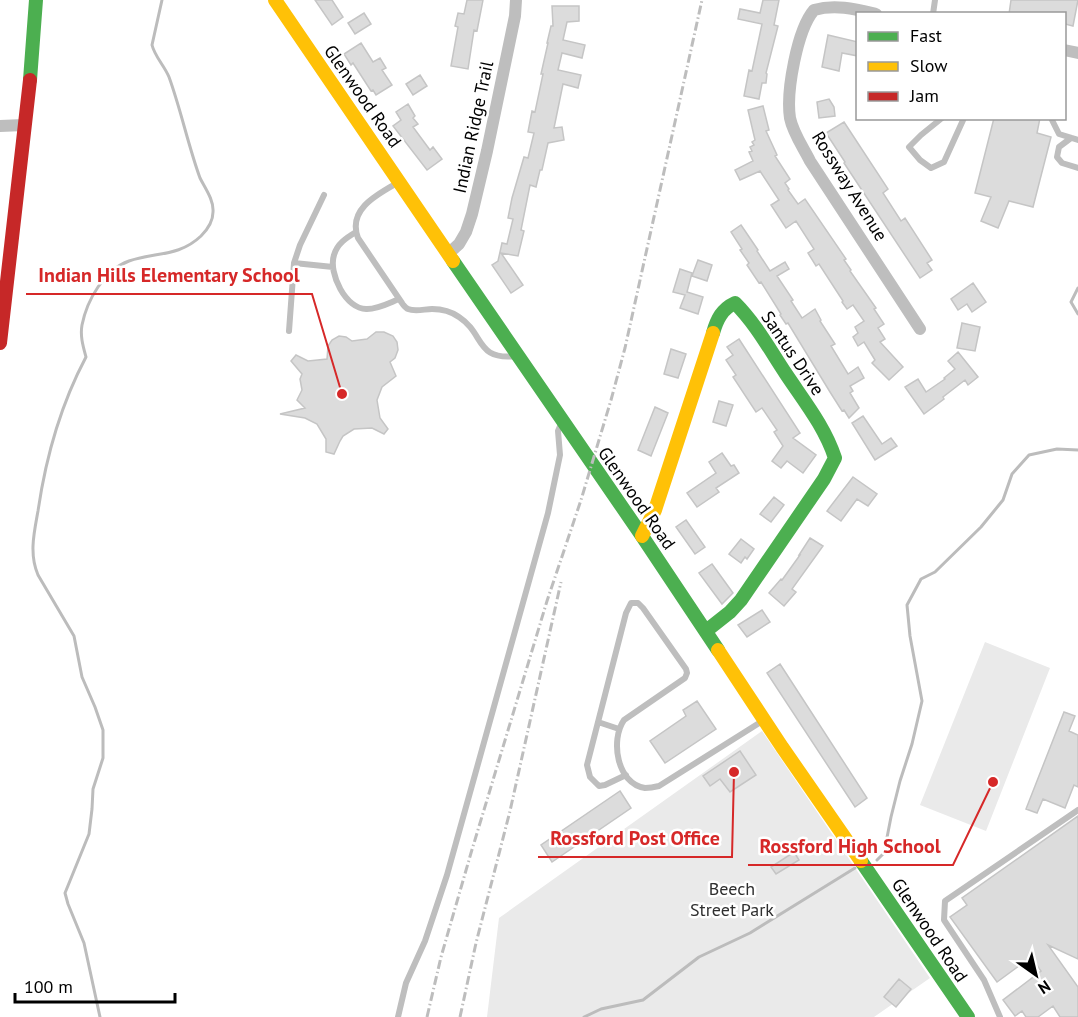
<svg xmlns="http://www.w3.org/2000/svg" width="1078" height="1017" font-family="'PT Sans',sans-serif">
<rect width="100%" height="100%" fill="#fff"/>
<path fill="#eaeaea" d="M985,642L1050,668L986,831L920,805Z
M762,731L930,978L874,1017H487L499,918Z"/>
<g fill="none" stroke-linecap="round" stroke-linejoin="round">
<path stroke="#bcbcbc" stroke-width="3" d="M1078,288L1071,302L1078,314
M877,860L884,853L891,817L900,781L912,744L922,701L910,636L907,605L921,579L935,572L981,527L1003,500L1012,474L1029,455L1057,449L1078,450
M100,1017L84,943L68,904L65,893L89,834L92,809L93,789L103,758V730L95,707L82,677L74,636L38,575C29,554 34,533 38,511C46,456 60,406 86,357C83,346 80,336 82,325C87,300 104,270 129,261C155,252 179,257 201,236C207,230 213,221 213,212C214,200 205,188 200,178C188,145 181,110 169,77C164,65 155,57 152,45L162,0
M584,1017L601,1009L643,1000L699,957L750,933L855,868"/>
</g>
<path fill="#dcdcdc" stroke="#c5c5c5" stroke-width="1.5" d="M315,0H332L343,17L332,25Z
M467,0H483L477,31L474,30L468,69L451,66L458,27L455,26L458,13L464,14Z
M763,0H779L774,25L778,26L766,73L767,74L766,83H762L759,99L744,96L749,70L752,71L762,24L738,19L740,9L760,13Z
M1011,0H1078L1073,26L1065,24V14H1009Z
M552,6H579V21L567,22L563,40L585,45L582,58L562,53L558,70L581,75L578,88L563,84L554,128L562,127L564,140L548,143L542,170H540L536,187L530,185L521,230L524,231L518,256L501,253L523,285L511,293L492,265L498,261L502,243L507,244L513,219L508,218L512,198L524,157L528,158L534,133L528,132L532,111L535,112L543,74H541L548,43H547L551,26H553Z
M364,13L371,24L355,34L348,23Z
M828,35L858,42V56L842,53L839,71L822,67Z
M361,43L373,62L380,58L386,68L382,70L392,85L376,95L373,90L371,91L353,63L351,65L344,54Z
M420,75L427,86L413,95L406,84Z
M829,99L834,107L835,116L819,118L817,102Z
M408,104L415,116L413,118L418,124L413,127L430,150L433,147L442,159L427,170L393,126L401,120L396,112Z
M763,106L769,130L766,131L777,155L775,156L790,179L785,183L789,189L788,190L798,204L805,199L846,259L844,260L851,270L850,271L876,308L874,309L884,324L878,328L885,339L880,342L903,367L889,380L872,363L875,360L864,342L858,346L853,337L858,333L855,327L864,321L853,305L847,309L842,302L843,301L819,264L816,266L808,253L814,249L796,221L786,228L771,205L779,200L760,171L740,180L735,170L753,161L749,152L752,151L750,147L754,145L752,142L755,140L748,110Z
M994,118H1040L1037,133L1051,137L1033,207L1009,201L998,228L981,221L991,197L975,193Z
M844,122L888,189L883,193L901,221L905,218L932,260L927,263L932,270L920,278L844,163L845,162L826,133Z
M741,225L758,250L757,251L770,271L785,262L789,269L777,276L793,300L791,301L802,318L815,309L821,320L820,321L835,344L831,346L848,374L858,367L864,378L850,386L853,391L850,393L859,408L849,418L844,410L842,411L830,392L788,323L786,324L780,315L781,314L761,282L759,283L747,265L749,263L740,250L742,249L731,232Z
M698,260L712,265L707,281L692,276Z
M680,269L692,273L687,292L703,297L698,314L680,308L685,295L673,292Z
M973,283L986,302L972,312L967,304L958,310L951,299Z
M962,323L980,327L975,351L957,348Z
M376,332H384L393,336L397,342L398,350L395,358L390,362L396,376L382,387L377,400L380,418L388,429L384,434L372,428L354,429L343,436L340,441L334,454L326,452V439L317,424L305,418L280,414L305,408L297,400L302,390L300,379L302,374L291,361L296,355L308,361L327,359L328,346L332,340L339,336L346,337L352,341L367,339Z
M739,339L800,433L793,438L816,455L803,473L787,461L781,468L772,461L783,446L774,432L777,430L762,408L756,412L733,377L736,375L726,360L733,355L727,347Z
M671,349L686,354L678,378L664,374Z
M958,352L978,377L968,385L965,380L943,397L944,399L924,414L905,387L918,379L926,392L945,379L944,378L955,369L948,361Z
M719,401L733,405L726,426L713,422Z
M655,407L668,413L651,456L638,450Z
M863,416L882,444L891,438L897,446L875,460L852,423Z
M722,453L731,466L734,465L739,473L716,488L719,492L697,507L687,493L716,473L709,462Z
M853,477L877,494L868,506L857,499L841,521L827,511Z
M774,497L784,505L771,522L760,514Z
M686,520L705,547L695,554L676,527Z
M810,538L823,546L792,589L796,592L784,606L769,593L781,579L782,580L800,555H799Z
M741,539L754,549L747,559L745,557L741,563L729,554Z
M712,564L733,593L722,604L699,573Z
M762,610L770,622L747,637L738,625Z
M780,664L867,798L855,807L767,673Z
M697,701L716,729L665,763L650,741L686,716L683,710Z
M1064,712L1075,716L1069,731L1078,735V787L1074,785L1065,808L1043,799L1037,813L1026,809Z
M740,751L756,775L730,792L720,779L710,786L703,776Z
M620,791L631,808L552,862L541,845Z
M1078,816V959L1048,945L1078,987V1017H1060L1053,1006L1038,1017H1026L1022,1011L1015,1016L1003,1000L1041,971L1031,957L997,982L950,917L967,905L962,898Z
M794,852L799,860L776,874L771,867Z
M899,979L911,989L896,1007L884,997Z"/>
<g fill="none" stroke-linecap="round" stroke-linejoin="round">
<path stroke="#bebebe" stroke-width="6" d="M933,14L935,0
M942,118L921,135L909,147L920,160L931,168L944,162L964,118
M1051,118L1059,134L1078,140
M1071,138L1059,147L1057,157L1062,163L1078,168
M399,182C378,194 347,209 358,238L402,303C402,304 407,309 408,309C415,312 425,309 432,309C441,309 452,312 459,317C485,334 475,361 517,356
M356,232C346,238 337,244 334,255C328,273 346,310 367,309C378,309 389,303 399,299
M294,263L333,267
M289,331L294,263L300,245L324,195
M598,722L619,729
M626,775L605,785L599,786L590,777L587,765L626,613L631,603H638L643,608L686,669L687,673L685,678L624,720C610,740 617,784 645,788C650,788 655,787 659,786L764,720
M398,1017L406,983L425,941L447,875L548,513L560,455L558,431L561,424
M1000,1017L984,980L944,920L945,901L1078,810"/>
<path stroke="#bebebe" stroke-width="12" d="M876,14C855,9 835,4 814,10C797,30 786,92 790,118C793,133 803,147 810,161L920,329
M1064,50L1078,53
M0,126L24,125
M448,254L459,244L466,232L472,214L487,151L515,16L516,0"/>
<path stroke="#4caf50" stroke-width="14" d="M30,80L36,0
M453,261L642,536L718,650
M706,631L730,612L741,600L824,479L835,458C825,427 804,401 786,374C770,350 756,324 735,303C722,309 717,319 713,333
M861,861L968,1017"/>
<path stroke="#ffc107" stroke-width="14" d="M275,0L453,261
M642,536L655,510L713,333
M718,650L782,747L861,861"/>
<path stroke="#c62828" stroke-width="14" d="M0,343L30,80"/>
<path stroke="#bdbdbd" stroke-width="3" stroke-dasharray="9 3 1.5 3" stroke-linecap="butt" d="M427,1017L441,957L471,853L547,601L581,500L611,400L625,348L702,0
M460,1017L476,943L510,811L561,582"/>
</g>
<g text-anchor="middle" dominant-baseline="central" stroke-width="5" stroke-linejoin="round" paint-order="stroke">
<g font-size="18" fill="#000" stroke="#fff">
<text transform="translate(363 96) rotate(55)">Glenwood Road</text>
<text transform="translate(473 127) rotate(-78)">Indian Ridge Trail</text>
<text transform="translate(850 186) rotate(58)">Rossway Avenue</text>
<text transform="translate(793 353) rotate(56)">Santus Drive</text>
<text transform="translate(637 498) rotate(55)">Glenwood Road</text>
<text transform="translate(930 930) rotate(56)">Glenwood Road</text>
</g>
<g font-size="18" fill="#2f2f2f" stroke="#fff">
<text x="732" y="888">Beech<tspan x="732" dy="21">Street Park</tspan></text>
</g>
</g>
<path fill="none" stroke="#d62828" stroke-width="2" d="M342 394L312 294H26M734 772L732 857H538M993 782L953 865H748"/>
<g fill="#d62828" stroke="#fff" stroke-width="2">
<circle cx="342" cy="394" r="6"/>
<circle cx="734" cy="772" r="6"/>
<circle cx="993" cy="782" r="6"/>
</g>
<g font-size="20" text-anchor="middle" font-weight="bold" fill="#d62828" stroke="#fff" stroke-width="5" stroke-linejoin="round" paint-order="stroke">
<text x="169" y="282">Indian Hills Elementary School</text>
<text x="635" y="845">Rossford Post Office</text>
<text x="850" y="853">Rossford High School</text>
</g>
<rect x="856" y="12" width="210" height="108" fill="#ffffff" stroke="#999999" stroke-width="1.5"/>
<rect x="868" y="32" width="30" height="9" fill="#4caf50" stroke="#999999" stroke-width="1.5"/>
<text x="910" y="42" font-size="18" fill="#000000">Fast</text>
<rect x="868" y="62" width="30" height="9" fill="#ffc107" stroke="#999999" stroke-width="1.5"/>
<text x="910" y="72" font-size="18" fill="#000000">Slow</text>
<rect x="868" y="92" width="30" height="9" fill="#c62828" stroke="#999999" stroke-width="1.5"/>
<text x="910" y="102" font-size="18" fill="#000000">Jam</text>
<g transform="translate(1036 975) rotate(146)" stroke="#ffffff" stroke-width="4.5" paint-order="stroke">
<path d="M0-4.5L10 22L0 15L-10 22Z" fill="#000000"/>
<text y="-9" font-size="16" font-weight="bold" text-anchor="middle" fill="#000000">N</text>
</g>
<path d="M15 993v9h160v-9" fill="none" stroke="#000000" stroke-width="3"/>
<text x="24" y="993" font-size="18" fill="#000000" stroke="#ffffff" stroke-width="4.5" paint-order="stroke">100 m</text>
</svg>
